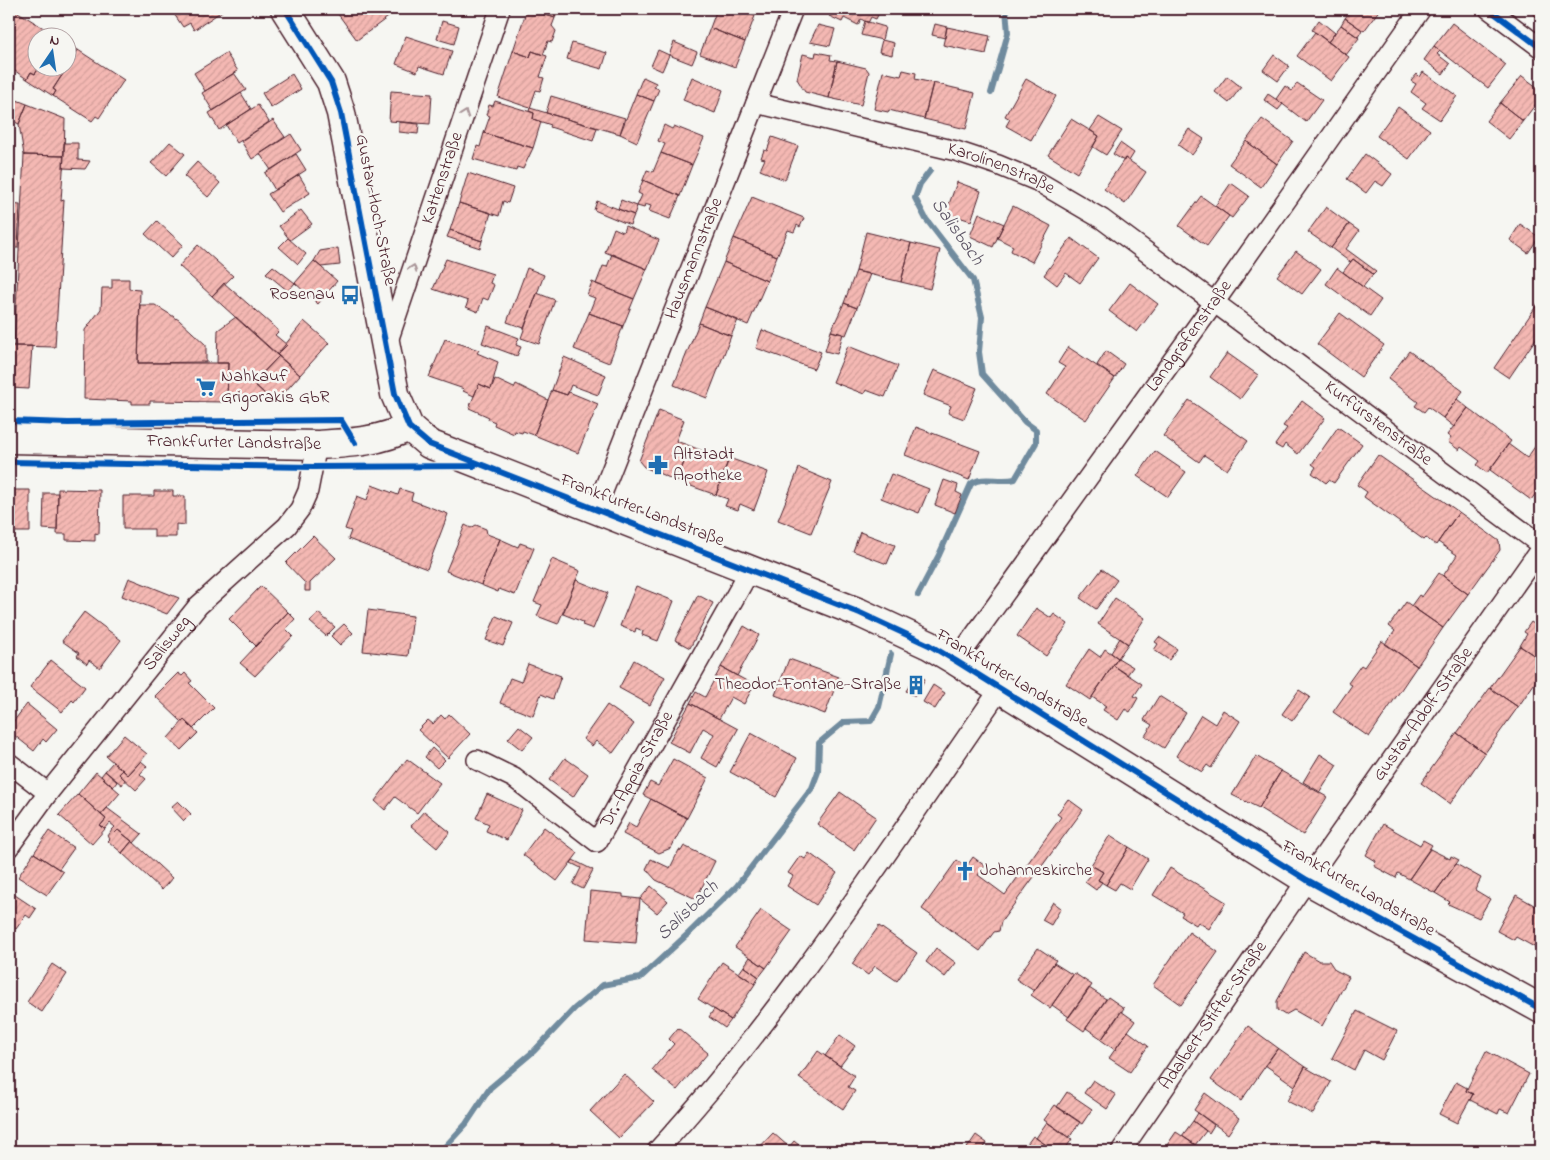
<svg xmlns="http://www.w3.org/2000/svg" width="1550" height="1160" font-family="'Indie Flower',sans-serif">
<defs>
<pattern id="building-hatch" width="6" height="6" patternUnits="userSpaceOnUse" patternTransform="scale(1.25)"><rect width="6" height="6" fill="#f4b8b3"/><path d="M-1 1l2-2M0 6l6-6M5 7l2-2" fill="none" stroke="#d39e9a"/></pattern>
</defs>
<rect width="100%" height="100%" fill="#f6f6f2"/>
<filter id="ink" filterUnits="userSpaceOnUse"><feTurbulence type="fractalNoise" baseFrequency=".02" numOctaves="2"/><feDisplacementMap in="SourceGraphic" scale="10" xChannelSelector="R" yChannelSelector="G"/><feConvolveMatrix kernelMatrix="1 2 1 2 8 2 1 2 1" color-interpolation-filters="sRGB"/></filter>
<g filter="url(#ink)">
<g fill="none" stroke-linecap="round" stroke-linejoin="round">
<path stroke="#708b9e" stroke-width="6" d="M991,93L1008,33L1006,9
M918,595L939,555L971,484C982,475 1000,483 1015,479L1036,443V430L1025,422L982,374L979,352L982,317L973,280L926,219L915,198L920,184L930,171
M441,1151L466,1124L490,1088L534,1051L575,1008L603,985L640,978L689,933L736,887L812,788L818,772L819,743L844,722L871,721L879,707L891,654"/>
</g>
<path fill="url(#building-hatch)" stroke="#4a1f2b" d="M13,9L58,37L38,38L39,68L35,74L31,72L27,79L9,67V15Z
M178,9H225L194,30L190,23L183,27L174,14L179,11Z
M346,9H386L391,15L357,40L338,14Z
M444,9H466L464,15Z
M527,9L555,18L552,26L556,31L552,42L548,41L543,55L532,51L530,57L513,51Z
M529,9H564L563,13L558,11L555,18Z
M717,9H736L755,16L745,42L710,28Z
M823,9H881L876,19L871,17L868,23L861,19L858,25L844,18L842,22L829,16L831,13Z
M1352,9H1380L1364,31L1345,18Z
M1526,9H1541V20Z
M1345,18L1362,30L1358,37L1341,25Z
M1319,20L1335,33L1328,42L1312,30Z
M442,21L459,26L454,44L437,39Z
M865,21L885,27L882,40L861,35Z
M1452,23L1506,65L1488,88L1434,46Z
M935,24L947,27L945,38L932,35Z
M818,25L835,29L830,46L810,42Z
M1341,25L1359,38L1346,55L1328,42Z
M947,27L990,36L986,54L943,45Z
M710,28L745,42L735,67L700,54Z
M1315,32L1349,57L1331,81L1297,56Z
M406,36L452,51L444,74L419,66L417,72L396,64Z
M882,40L894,43L892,55L879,52Z
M674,42L697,52L692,64L669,55Z
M68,43L78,50L68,67Z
M572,43L607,53L602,69L567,59Z
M1434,46L1440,51L1437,54L1450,64L1443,74L1424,60Z
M78,50L124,80L99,118L96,116L92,121L53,96L56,91L53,89Z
M658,50L669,55L662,71L651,66Z
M513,51L530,57L532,51L547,56L540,77L544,78L540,91L536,90L530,108L498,97Z
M816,52L831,55L830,60L837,61L829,98L805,92L797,79L803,54L815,57Z
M226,53L238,71L205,91L194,73Z
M1274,55L1289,66L1278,81L1263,70Z
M837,61L866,68L869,72L861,105L829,98Z
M39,68H67L53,89L56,91L53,96L27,79L31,72L35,74Z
M903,70L916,73L915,79L933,83L924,119L889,110L888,112L874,109L883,72L901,76Z
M1423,72L1457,96L1440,120L1422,108L1426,103L1411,92L1416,84L1411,81L1417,74L1420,77Z
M234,73L246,90L213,111L202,93Z
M292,74L301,89L271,108L262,93Z
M1227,76L1241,87L1229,103L1215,92Z
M1522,76L1541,90V97L1523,121L1500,103Z
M643,77L656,83L654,87L659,89L654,101L636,94Z
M692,77L723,90L715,113L683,100Z
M1026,79L1056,96L1031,140L1006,126L1010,119L1005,116Z
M933,83L975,93L966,129L924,119Z
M1297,83L1322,100L1306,122L1276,99L1285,86L1292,91Z
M391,91L432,94L430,124L389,121Z
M241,93L251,109L219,130L209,113Z
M636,94L654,101L637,142L620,134Z
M1268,94L1283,104L1278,110L1264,100Z
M551,96L625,118L620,134L546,113Z
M9,97L27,104L19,124L9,119Z
M495,101L534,113L533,119L541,122L533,148L484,133L490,116L486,115L489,105L493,106Z
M1500,103L1523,121L1509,139L1486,121Z
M27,104L65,119L64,156L24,155L19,124Z
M258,105L269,122L237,143L226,125Z
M1398,107L1430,130L1409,159L1377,136Z
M530,108L597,128L593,141L550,127L551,125L533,119L534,113L529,111Z
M1099,117L1122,131L1106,155L1093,147L1099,136L1090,130Z
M1071,119L1099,136L1077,173L1048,155Z
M1262,119L1293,141L1277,164L1246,141Z
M273,120L285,137L252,159L241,141Z
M399,122L419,124L418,134L399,132Z
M664,125L672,129L674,126L704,138L692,165L661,153L665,144L658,141Z
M1189,129L1204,139L1192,155L1178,145Z
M484,133L533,148L523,169L517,167L516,171L473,159L477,146L480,147Z
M291,134L301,150L271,170L260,154Z
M772,137L798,146L785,180L760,170L765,159L761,158L764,150L767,151Z
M1246,141L1277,164L1261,187L1229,164Z
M170,142L185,154L166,176L151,163Z
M64,143H78V160L90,161L85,169L63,168Z
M1120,143L1134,153L1129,161L1125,158L1124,161L1113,154Z
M661,153L692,165L680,196L643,180L647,170L653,172Z
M296,154L306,170L275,190L265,173Z
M1365,154L1392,174L1383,186L1375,181L1366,193L1347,179Z
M24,155L64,156L61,201L64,200L55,347L14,346Z
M1125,158L1146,172L1125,204L1104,189Z
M197,162L220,183L208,197L184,176Z
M468,173L513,188L508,203L503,201L499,216L459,203Z
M299,175L310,193L280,212L268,194Z
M643,180L680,196L670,219L649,211L651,206L645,204L644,208L637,206L642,195L638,193Z
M957,182L981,191L971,221L959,217L957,223L944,218Z
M1231,183L1249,196L1232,218L1215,206Z
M1201,196L1229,216L1207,246L1179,226Z
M752,197L804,218L800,227L797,225L794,232L788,230L777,256L734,238Z
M621,200L637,206L634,215L618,209Z
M597,201L634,215L630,225L594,210Z
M459,203L491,213L482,241L450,230Z
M9,204L20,205L18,248H9Z
M1013,206L1051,226L1032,262L1011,251L1013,246L997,238Z
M1326,207L1349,224L1331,248L1308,232Z
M301,210L312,224L290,240L279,226Z
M979,213L1004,224L993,247L970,236Z
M157,221L183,245L171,258L145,234Z
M1349,224L1359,231L1346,249L1376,271L1373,274L1353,259L1350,262L1331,248Z
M1520,224L1539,237L1528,253L1510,240Z
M625,226L659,240L647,269L605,252L614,228L623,232Z
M450,230L482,241L480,248L447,237Z
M866,232L911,243L901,282L856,271Z
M288,238L306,254L298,264L279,247Z
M734,238L777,256L767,281L724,262Z
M1071,238L1098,258L1080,283L1066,273L1057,285L1044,275Z
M911,243L940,250L930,289L901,282Z
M198,245L233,276L212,296L179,266Z
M338,248L340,265L321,267L314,261L320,251Z
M1296,251L1321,269L1302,294L1277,276Z
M612,254L647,269L634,299L596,284L603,266L607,267Z
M446,259L493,274L490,283L494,285L488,300L483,298L478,312L466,307L468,301L433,289Z
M1353,259L1373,274L1363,287L1343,272Z
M314,261L337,281L318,304L295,283Z
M724,262L767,281L748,325L705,307Z
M273,266L295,283L288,291L266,273Z
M527,268L544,275L524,328L507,322Z
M1337,268L1381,300L1370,316L1326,284Z
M856,271L870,274L857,308L844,303Z
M112,279H129V289L140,290L138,363H228L227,402L150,401V404H132V401L84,399L85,330L101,309L102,288H112Z
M592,282L634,299L623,326L589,313L595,298L587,295Z
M224,283L279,331L275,335L287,345L277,355L212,296Z
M1130,283L1158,304L1137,332L1109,311Z
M537,293L555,300L539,344L521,338Z
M1541,299V331L1509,378L1494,368Z
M844,303L857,308L846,335L831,331Z
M140,305H155L179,320L206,345V362L138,363Z
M705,307L738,320L731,336L699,323Z
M589,313L623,326L609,363L574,349Z
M1340,313L1384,345L1361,377L1317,344Z
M236,317L279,356L253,383L267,396L262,401L231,400L227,402L228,363H217L218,330Z
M304,321L329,343L300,375L277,355Z
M699,323L731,336L707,398L674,385Z
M488,326L519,338L516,345L521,347L517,356L482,343Z
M762,330L821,352L814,369L756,348Z
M831,331L843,334L837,354L825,351Z
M445,339L479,350L477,353L498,362L491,389L479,384L474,396L463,391L464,389L429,377Z
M9,346H32L29,389L9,388Z
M848,346L898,366L885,397L866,390L864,394L833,382Z
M1068,347L1115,378L1086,420L1047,394L1065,367L1058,363Z
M1106,351L1124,364L1115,378L1097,365Z
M1409,351L1463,391L1443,418L1428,407L1424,412L1415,406L1418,402L1388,379Z
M1227,353L1258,375L1240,399L1210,377Z
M279,356L300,375L275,403L253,383Z
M564,357L606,375L598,395L571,385L567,395L552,390Z
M934,370L977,388L964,419L948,413L951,406L923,395Z
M495,379L514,388L516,384L548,400L534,435L523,431L522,433L515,431L514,434L494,425L495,422L488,419L489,417L469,408L479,384L491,389Z
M552,390L567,395L569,392L598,404L578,453L534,435Z
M1457,399L1468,408L1454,427L1443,418Z
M1189,400L1248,441L1227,470L1204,455L1199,462L1163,436Z
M1302,401L1325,418L1298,454L1285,444L1282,449L1275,445L1287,428L1283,426Z
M1468,408L1511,441L1487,473L1477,465L1480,461L1461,447L1459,450L1448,442L1451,438L1447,435Z
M659,410L684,420L676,441L690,446L677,481L644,467L639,461Z
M916,427L980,451L969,480L905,455Z
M1338,427L1362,444L1334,483L1329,480L1326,483L1312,473L1316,467L1312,464Z
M1541,438V486L1531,500L1490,470L1508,444L1527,458Z
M690,446L728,461L716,495L677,481Z
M1155,451L1186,472L1168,497L1137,476Z
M1378,455L1459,512L1436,545L1426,538L1424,540L1364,497L1367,492L1357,485Z
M729,458L768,472L754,510L740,504L738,510L725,506L728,499L716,495Z
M799,468L832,482L811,533L778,520Z
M891,474L929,489L919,513L881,498Z
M944,480L958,485L956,492L962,495L955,513L935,505Z
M372,485L398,495L400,489L413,493L411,500L448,514L427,569L348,539L351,531L345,529L357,496L367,500Z
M58,489L100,490L99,534L95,533V541L66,540V534H57Z
M9,490H30V532H9Z
M154,491H173V496H185V525L176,524V537H154V529H123V496H154Z
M44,493H58L57,530L43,529Z
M1459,512L1499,541L1500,550L1468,594L1443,576L1457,555L1438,542Z
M465,525L471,528L476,525L486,529L487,534L500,539L481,585L446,571Z
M860,532L895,545L887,564L853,551Z
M313,536L336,558L310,583V591H305V583L286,563Z
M500,539L518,547L520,543L534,548L515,595L499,589L498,592L481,585Z
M552,559L580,571L558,624L537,616L542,605L534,602Z
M1102,569L1117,580L1096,609L1080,598Z
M1439,573L1468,594L1443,628L1411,606L1419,595L1422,597Z
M129,578L179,598L167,614L122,596Z
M576,580L608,593L593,629L582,625L583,622L563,614Z
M261,586L288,612L256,646L229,619Z
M636,586L674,601L658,641L642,635L643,631L636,628L635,632L620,626Z
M698,595L713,603L690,648L675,640Z
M1115,598L1145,618L1128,644L1098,624Z
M1406,602L1443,628L1417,666L1385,644L1395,631L1389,626Z
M1036,608L1051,618L1054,614L1068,624L1046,656L1017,636Z
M368,610L413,616L408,656L363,651Z
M84,612L121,640L100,668L89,660L87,664L77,656L79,653L62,641Z
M288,612L295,619L286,629L293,636L255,676L240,663Z
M318,613L335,627L326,636L310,622Z
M1539,615L1541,617V660L1520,646L1527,634L1524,632L1531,622L1534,624Z
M496,616L513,623L503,646L486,640Z
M344,624L353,633L340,645L331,636Z
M744,626L759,635L737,676L721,667Z
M1159,637L1177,649L1169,660L1154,650L1158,644L1155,642Z
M1120,638L1128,644L1118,658L1111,653Z
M1382,641L1417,666L1369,737L1333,712L1352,685L1348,683L1361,665L1364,667Z
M1520,646L1541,660V674L1518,707L1490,688Z
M1089,649L1100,657L1105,649L1118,658L1090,700L1066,684Z
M1118,658L1133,667L1127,675L1113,665Z
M789,659L839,677L825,714L775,695Z
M51,660L85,687L74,702L72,700L62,712L30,687Z
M634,660L665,677L650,705L619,688Z
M528,664L561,676L553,699L541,694L533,716L500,703L510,678L521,682Z
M1113,665L1142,684L1134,696L1138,698L1130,712L1125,709L1118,720L1103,710L1106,706L1092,697Z
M721,667L754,685L744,704L731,697L719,719L690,703L696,692L705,697Z
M178,673L182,676L185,673L192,681L189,683L214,708L193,729L184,720L182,722L155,696Z
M916,675L925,679L915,696L906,691Z
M933,685L945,693L935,709L923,702Z
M1490,688L1518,707L1485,753L1457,733Z
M1299,690L1310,697L1292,721L1282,714Z
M1159,696L1186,713L1164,748L1145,736L1152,725L1144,720Z
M690,703L738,729L717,767L701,758L714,734L703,728L690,753L669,742Z
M27,704L57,729L46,742L43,739L34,751L9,731V727Z
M607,705L634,724L613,753L596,741L592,746L583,739Z
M1223,710L1240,721L1211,768L1207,765L1202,772L1176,756L1201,715L1215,724Z
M449,714L470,734L448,758L418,730L428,720L433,724L441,715L445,719Z
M184,720L198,733L181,750L168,738Z
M519,726L533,737L522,750L508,739Z
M751,733L797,758L776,797L730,772Z
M1457,733L1485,753L1450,804L1421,783Z
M124,735L147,754L128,775L106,756Z
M432,748L445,760L437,768L425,757Z
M1320,754L1337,765L1320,792L1303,782Z
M1256,756L1281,771L1259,808L1232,795Z
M565,758L588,774L573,797L549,780Z
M407,759L440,783L417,813L395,797L385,810L375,801Z
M673,759L708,778L687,818L643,795L650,782L658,786Z
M141,761L147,766L140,774L146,779L136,790L119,774L123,770L128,775Z
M113,762L123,770L119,774L125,780L122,785L105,771Z
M105,771L117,782L113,787L101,776Z
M1281,771L1327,797L1303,835L1259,808Z
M96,772L120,793L101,815L78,794Z
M840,792L876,817L854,850L817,824Z
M78,794L106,819L100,826L105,829L92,844L59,815Z
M487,794L522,810L507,840L486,831L489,824L476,818Z
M651,799L687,818L671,848L659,853L623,834L629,823L636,827Z
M1068,799L1083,810L1001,922L999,931L994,932L980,951L922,909L957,860L966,867L973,857L985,866L978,875L1005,895L1061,817L1057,814Z
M178,801L191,814L184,821L171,807Z
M107,808L142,834L134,843L118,830L115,833L112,830L115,827L110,823L105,829L100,826L106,819L101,815Z
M424,811L450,832L437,848L411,826Z
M1383,824L1420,845L1423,840L1432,845L1409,879L1398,873L1396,878L1374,866L1376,861L1366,855Z
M544,827L578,853L557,881L523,855Z
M112,830L115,833L118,830L132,841L122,853L108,841L110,839L108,836Z
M49,831L74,848L59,869L34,853Z
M1110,835L1129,847L1106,885L1098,880L1103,872L1091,865Z
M132,841L172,878L162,890L122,853Z
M684,846L715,861L696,899L656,880L646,869L651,859L670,868L679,850L681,851Z
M1129,847L1148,859L1130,889L1120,883L1115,890L1106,885Z
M1430,849L1450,859L1451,856L1459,860L1435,893L1409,879Z
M34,853L63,872L47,895L18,877Z
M809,853L837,873L816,905L787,886L793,876L788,873L800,856L805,859Z
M573,860L593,870L583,889L573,884L581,868L571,863Z
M1456,864L1481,878L1475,890L1490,899L1479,918L1448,904L1450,902L1435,893Z
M1091,865L1103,872L1098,880L1102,882L1096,890L1085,882L1090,876L1086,874Z
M1170,868L1226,902L1209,929L1198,922L1196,925L1181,916L1183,913L1153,895Z
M651,886L668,901L657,913L640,899Z
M9,891L36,909L30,918L26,915L16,929L9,923Z
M590,891L623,894V897L640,899L636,943L586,939Z
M1516,895L1541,909V944L1538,949L1516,937L1514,940L1497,931Z
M1053,902L1061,908L1051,925L1042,920Z
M761,910L792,931L766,968L735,947Z
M879,926L917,953L897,981L875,966L868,975L852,964Z
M1189,932L1218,952L1181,1005L1153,985Z
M936,948L956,963L945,977L926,962Z
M1038,948L1056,960L1034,991L1016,979Z
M1304,952L1319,961H1329L1335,970L1349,977L1322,1026L1294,1010L1285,1015L1277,1010V1001Z
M750,957L766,968L759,977L744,966Z
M722,962L755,984L731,1020L698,999Z
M1054,963L1073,975L1050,1008L1031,995Z
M52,964L67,974L42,1012L27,1002Z
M744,966L759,977L755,984L739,973Z
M1074,973L1092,985L1069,1017L1052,1005Z
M1089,988L1106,999L1084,1031L1067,1019Z
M1108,997L1124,1008L1102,1039L1086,1028Z
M714,1009L731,1020L725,1028L709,1017Z
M1121,1011L1135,1021L1115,1050L1101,1040Z
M1357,1011L1397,1031L1382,1060L1364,1050L1354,1070L1332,1058Z
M1248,1026L1278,1048L1241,1101L1211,1080Z
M678,1028L708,1053L677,1090L652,1070L674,1044L669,1039Z
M1128,1031L1148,1046L1130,1072L1109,1058Z
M840,1035L855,1046L840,1066L825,1056Z
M1278,1048L1305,1067L1295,1086L1265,1065Z
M818,1051L855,1076L848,1087L855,1091L843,1109L799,1078Z
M1486,1051L1529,1074L1509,1113L1500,1109L1498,1114L1470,1100L1473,1094L1466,1091Z
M1305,1067L1331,1082L1313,1114L1287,1101Z
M624,1074L654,1102L619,1138L590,1111Z
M1093,1080L1116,1095L1107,1109L1084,1093Z
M1456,1082L1467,1088L1466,1091L1473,1094L1457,1123L1439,1114Z
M1067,1092L1092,1109L1082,1124L1057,1107Z
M1205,1093L1239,1118L1228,1134L1194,1110Z
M1055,1105L1080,1122L1069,1138L1044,1120Z
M1198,1113L1214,1125L1209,1133L1193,1121Z
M1193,1121L1206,1131L1195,1145L1182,1136Z
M1047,1122L1072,1139L1064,1151H1055L1036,1138Z
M1176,1132L1202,1149L1200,1151H1163Z
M773,1133L789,1147L794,1141L806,1151H756Z
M976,1135L987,1143L982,1151H965Z
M1033,1136L1036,1138L1055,1151H1022Z
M552,1143L562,1151H545Z"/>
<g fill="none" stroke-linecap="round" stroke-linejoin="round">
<defs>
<g id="street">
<path d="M1489,9L1541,48"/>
<path id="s1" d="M756,103L956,151L998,165L1037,181L1102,219L1541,545"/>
<path id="s2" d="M387,344L500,9"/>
<path id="s3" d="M596,509L793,9"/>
<path id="s4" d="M956,661L1214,303L1421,9"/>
<path id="s5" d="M477,760L514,778L597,842L750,570"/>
<path d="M9,763L48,793"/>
<path id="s6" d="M9,847L48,793L198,606L287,526L300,509L308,491L317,445"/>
<path d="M657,1151C787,1009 891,846 1000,689"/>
<path id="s7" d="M1121,1151L1307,880L1541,548"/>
</g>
<g id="secondary">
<path d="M285,9L331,82L341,113L395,394L409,427L429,444L860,613L929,645L956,661L1307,880L1541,1009"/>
<path id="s8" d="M9,439L317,445C351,443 378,442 409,427"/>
</g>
</defs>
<use href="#street" stroke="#4a1f2b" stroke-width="22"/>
<use href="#secondary" stroke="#4a1f2b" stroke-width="31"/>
<use href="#street" stroke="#f6f6f2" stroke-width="19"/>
<use href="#secondary" stroke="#f6f6f2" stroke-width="28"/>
<defs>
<path id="cycleway" d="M285,9L331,82L341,113L395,394L409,427L429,444L860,613L929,645L956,661L1307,880L1541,1009
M1489,9L1541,48
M9,421L68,423L341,420L355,443
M9,462L313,467L474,466"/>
</defs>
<use href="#cycleway" stroke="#f6f6f2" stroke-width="9"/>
<use href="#cycleway" stroke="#0057b8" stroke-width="6"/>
</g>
<defs><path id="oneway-chevron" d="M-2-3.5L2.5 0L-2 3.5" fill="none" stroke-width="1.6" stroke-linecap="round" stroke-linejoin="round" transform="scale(1.25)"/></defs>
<g stroke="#a99598">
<use href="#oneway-chevron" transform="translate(465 114) rotate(-71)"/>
<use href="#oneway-chevron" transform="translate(413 268) rotate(-71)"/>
</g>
</g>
<defs>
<symbol id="bus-bare" viewBox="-9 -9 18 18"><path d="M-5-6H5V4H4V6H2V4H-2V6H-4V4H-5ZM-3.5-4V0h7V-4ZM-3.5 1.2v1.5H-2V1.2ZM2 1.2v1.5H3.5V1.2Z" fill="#1f6fb2" stroke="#f6f6f2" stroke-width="2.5" paint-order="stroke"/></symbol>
<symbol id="supermarket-bare" viewBox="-9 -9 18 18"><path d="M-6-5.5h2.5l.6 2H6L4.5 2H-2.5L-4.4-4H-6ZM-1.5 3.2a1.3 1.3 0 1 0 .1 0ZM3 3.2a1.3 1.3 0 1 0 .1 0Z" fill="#1f6fb2" stroke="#f6f6f2" stroke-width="2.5" paint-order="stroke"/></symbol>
<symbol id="pharmacy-bare" viewBox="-9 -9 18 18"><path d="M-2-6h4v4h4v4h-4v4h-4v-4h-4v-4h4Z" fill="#1f6fb2" stroke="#f6f6f2" stroke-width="2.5" paint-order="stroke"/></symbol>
<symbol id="building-bare" viewBox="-9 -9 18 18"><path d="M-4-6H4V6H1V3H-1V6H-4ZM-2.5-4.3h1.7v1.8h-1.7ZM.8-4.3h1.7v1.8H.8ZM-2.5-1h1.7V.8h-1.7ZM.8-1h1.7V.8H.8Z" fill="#1f6fb2" stroke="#f6f6f2" stroke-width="2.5" paint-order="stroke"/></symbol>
<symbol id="church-bare" viewBox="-9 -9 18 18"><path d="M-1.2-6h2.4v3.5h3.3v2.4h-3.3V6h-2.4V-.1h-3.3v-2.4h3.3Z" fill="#1f6fb2" stroke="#f6f6f2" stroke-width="2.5" paint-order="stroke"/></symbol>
</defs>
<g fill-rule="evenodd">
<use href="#bus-bare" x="336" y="281" width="28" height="28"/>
<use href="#supermarket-bare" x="192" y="373" width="28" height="28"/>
<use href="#pharmacy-bare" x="644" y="451" width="28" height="28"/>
<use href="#building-bare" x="902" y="671" width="28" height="28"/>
<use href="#church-bare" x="951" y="857" width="28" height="28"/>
</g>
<g text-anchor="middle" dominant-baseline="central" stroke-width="5" stroke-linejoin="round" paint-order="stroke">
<g font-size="18" fill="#4a1f2b" stroke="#f6f6f2">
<text stroke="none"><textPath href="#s1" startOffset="254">Karolinenstraße</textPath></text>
<text stroke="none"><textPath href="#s2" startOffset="175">Kattenstraße</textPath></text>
<text transform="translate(375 210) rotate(79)">Gustav-Hoch-Straße</text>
<text stroke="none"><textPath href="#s3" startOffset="269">Hausmannstraße</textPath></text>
<text stroke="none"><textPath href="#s4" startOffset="400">Landgrafenstraße</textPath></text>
<text stroke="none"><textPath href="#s1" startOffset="711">Kurfürstenstraße</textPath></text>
<text stroke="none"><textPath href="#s8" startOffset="225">Frankfurter Landstraße</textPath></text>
<text transform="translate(642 511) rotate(21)">Frankfurter Landstraße</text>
<text stroke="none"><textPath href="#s6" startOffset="258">Salisweg</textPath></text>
<text transform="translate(1012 679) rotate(31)">Frankfurter Landstraße</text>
<text stroke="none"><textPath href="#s7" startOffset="531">Gustav-Adolf-Straße</textPath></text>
<text stroke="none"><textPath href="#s5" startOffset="229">Dr.-Appia-Straße</textPath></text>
<text transform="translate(1358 889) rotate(30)">Frankfurter Landstraße</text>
<text stroke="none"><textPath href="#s7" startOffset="164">Adalbert-Stifter-Straße</textPath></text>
</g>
<g font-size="18" fill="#4a1f2b" stroke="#f6f6f2" text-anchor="start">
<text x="335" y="295" text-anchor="end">Rosenau</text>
<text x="221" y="377">Nahkauf<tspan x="221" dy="21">Grigorakis GbR</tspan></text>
<text x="673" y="455">Altstadt<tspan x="673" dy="21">Apotheke</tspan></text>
<text x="901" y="685" text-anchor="end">Theodor-Fontane-Straße</text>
<text x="980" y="871">Johanneskirche</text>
</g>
<g font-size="19" font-style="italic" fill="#5d5565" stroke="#f6f6f2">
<text transform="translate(957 232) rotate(55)">Salisbach</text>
<text transform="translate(688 911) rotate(-44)">Salisbach</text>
</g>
</g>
<rect width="1550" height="1160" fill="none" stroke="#f6f6f2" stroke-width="30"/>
<rect x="15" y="15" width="1520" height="1130" fill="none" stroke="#4a1f2b" stroke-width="2" filter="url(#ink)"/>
<g transform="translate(52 52) rotate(13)"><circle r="24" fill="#f6f6f2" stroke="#b1a0a2"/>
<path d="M0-4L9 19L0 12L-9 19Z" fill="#1f6fb2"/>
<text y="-8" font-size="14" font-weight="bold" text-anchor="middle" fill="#4a1f2b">N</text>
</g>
</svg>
